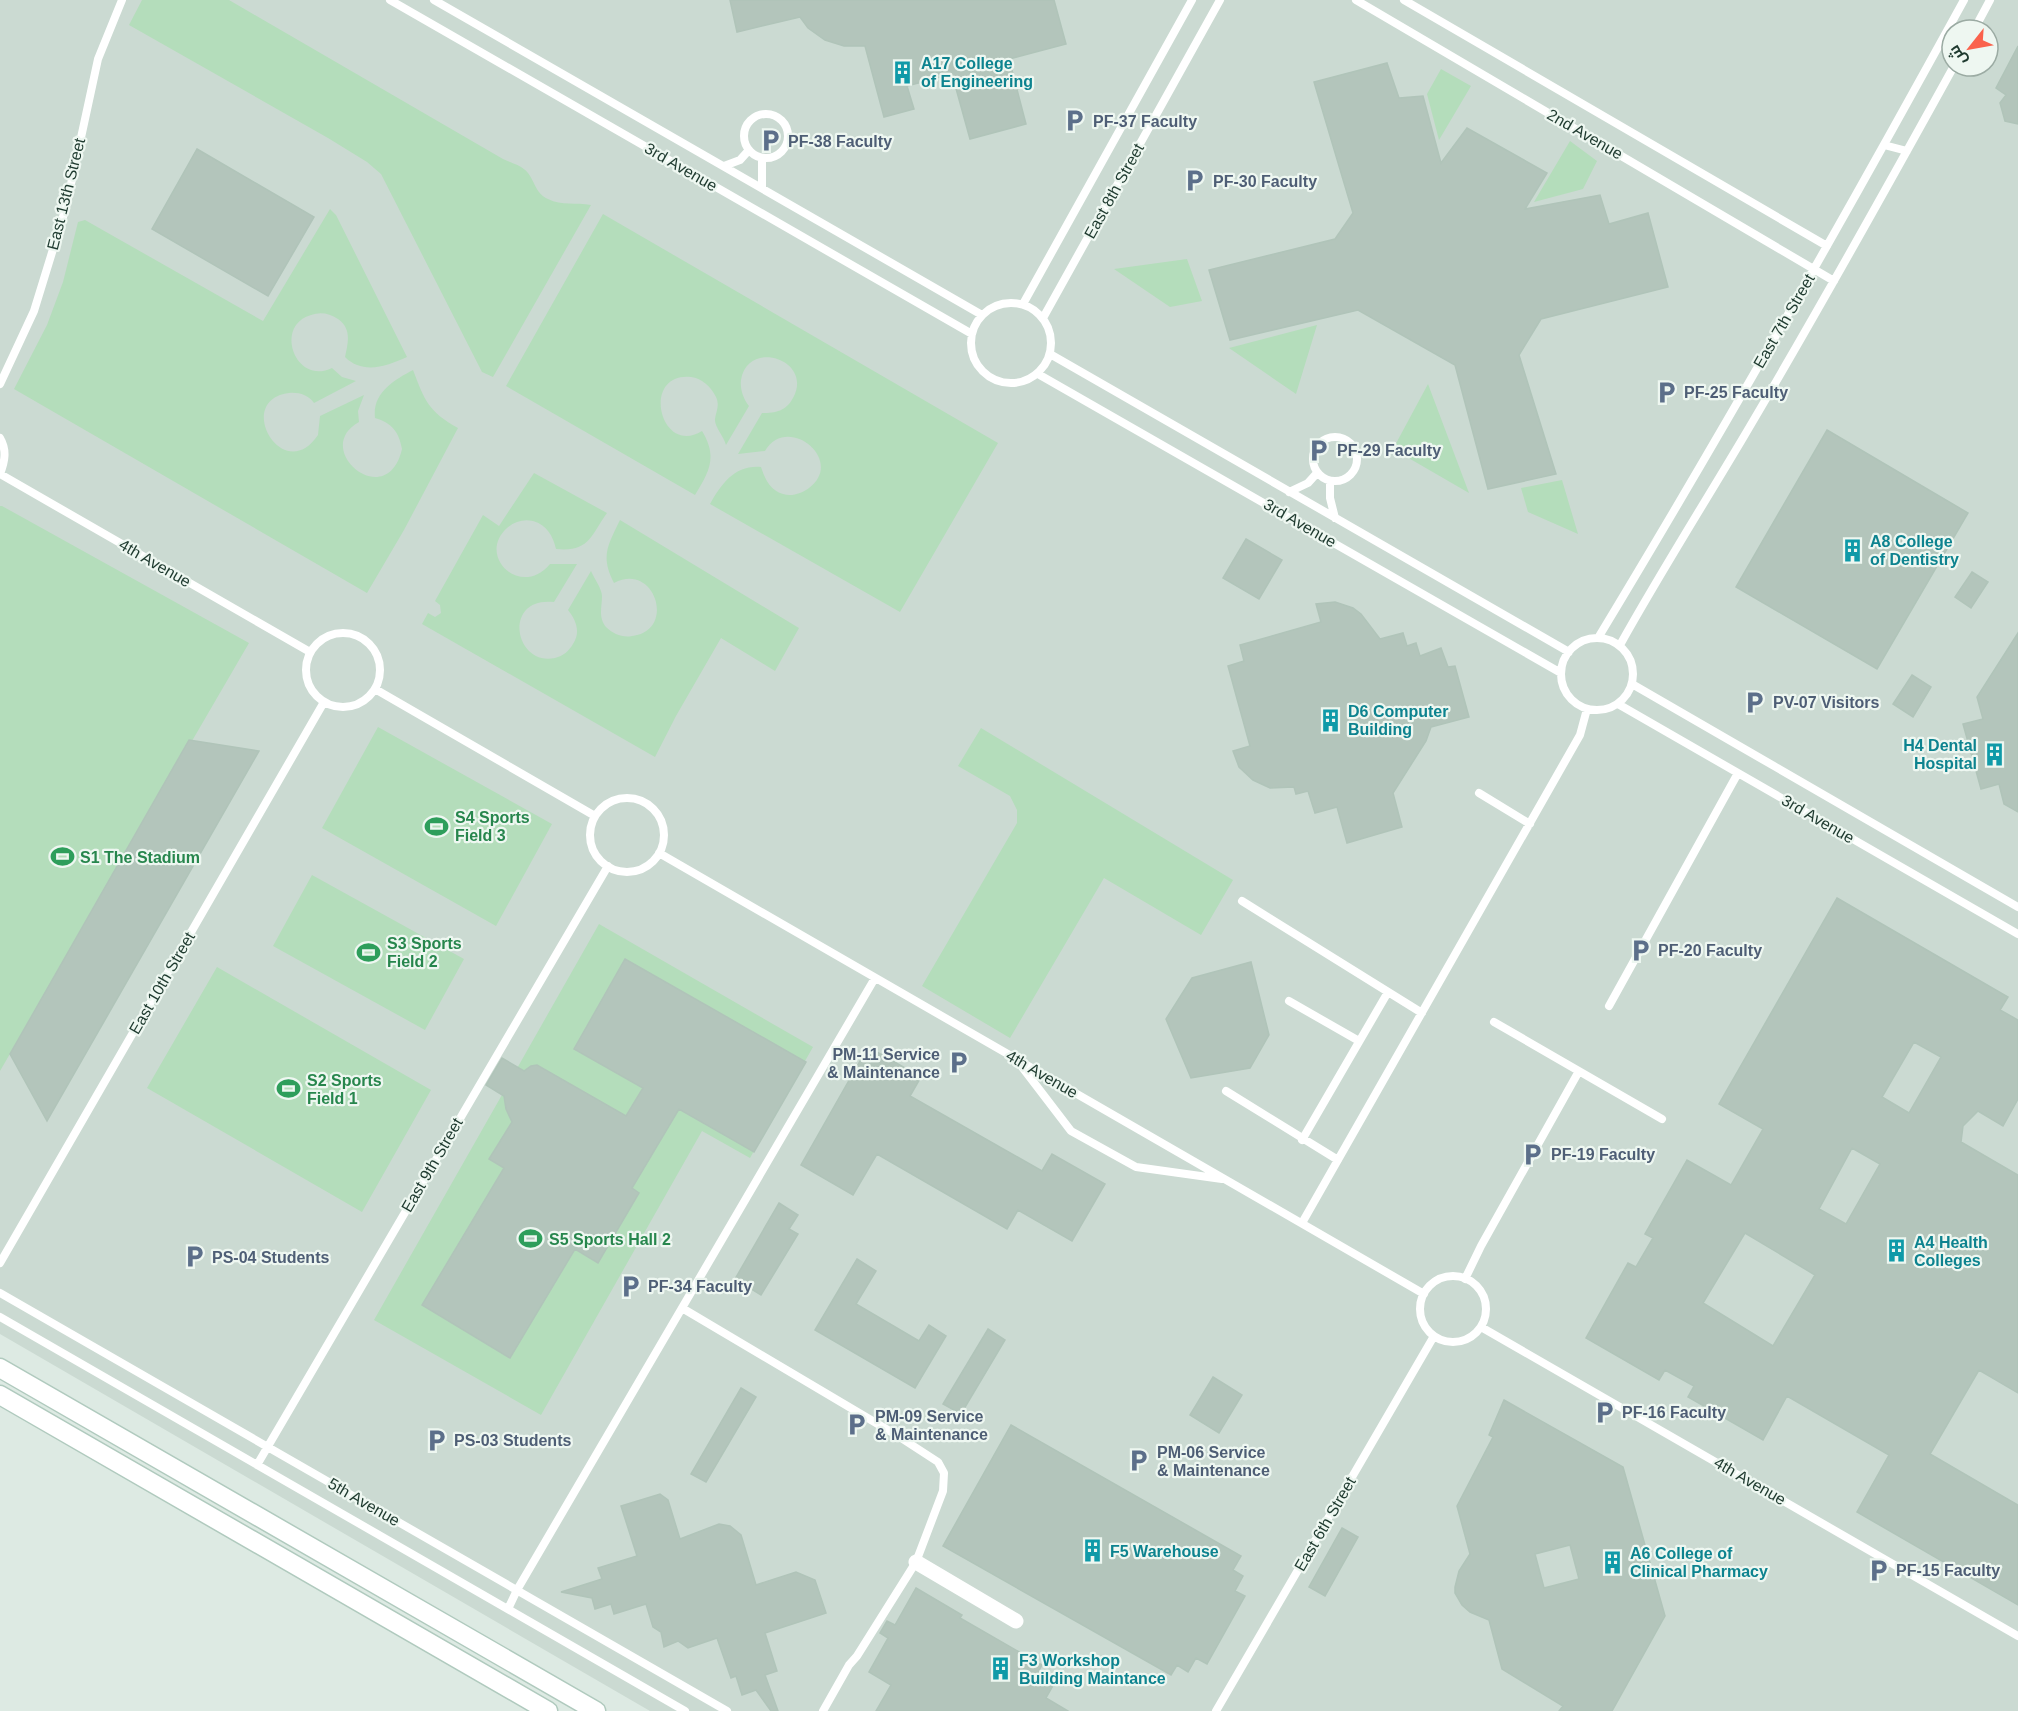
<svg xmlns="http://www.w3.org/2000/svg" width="2018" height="1711" font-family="Helvetica,Cairo,sans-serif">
<rect width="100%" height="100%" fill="#ddeae3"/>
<path fill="#cbdad2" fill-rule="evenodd" d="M0,0H2018V1711H650L0,1334ZM1952,30H1988V66H1952Z"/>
<path fill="#b4ddbb" d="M142,0H229L503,159C511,163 522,165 528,173C535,182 536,194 548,199C562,206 576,202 591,205L493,377L482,372L381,174L367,162L328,138L129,25Z
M1441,69L1471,86L1439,140L1427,94Z
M1570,141L1597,161L1583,189L1534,202Z
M330,209L336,215L407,357C387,366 363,375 345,357C348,343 352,329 338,319C329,313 320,312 311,315C273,326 296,386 332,368L342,377L356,381L314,403C309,395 298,392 289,393C233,400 283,487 318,435L320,416L364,395L358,411L359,422C310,449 387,514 402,449C399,432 392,423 375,418C372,393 394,380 413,370C425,401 428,411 458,428L404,530L367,593L14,389L47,325L63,282L78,222L85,220L263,321Z
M603,214L998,443L900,612L710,504C722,483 735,465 761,467C765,479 770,490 783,494C792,497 802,493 809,488C846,460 787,413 765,451L738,454L762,413C776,413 786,411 793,398C814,360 748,338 741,380C740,389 743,398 749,406L726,445C724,437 714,426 715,419C716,411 720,406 716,397C711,387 702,378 691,377C640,372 660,457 702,431C718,457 709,472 695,495L506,386Z
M1187,259L1202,301L1170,307L1114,269Z
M1317,325L1296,394L1229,348Z
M1428,384L1469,493L1393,449Z
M534,473L607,513C590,537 589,552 556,549C553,536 547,525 533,521C524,519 515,521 507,528C476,556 521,599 550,564H577L554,602C502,596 514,667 555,658C563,656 569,651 573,644C581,632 576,620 568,610L591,571C594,578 602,589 602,596C602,607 598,617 606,627C613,634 623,638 632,636C677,631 655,561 614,583C600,556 608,545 620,520L799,628L775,671L721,638L676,716L655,757L422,624L428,613L435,617L441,613L440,605L435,601L483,515L499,526Z
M1562,480L1578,534L1528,512L1521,488Z
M0,506H2L249,643L0,1071Z
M378,727L552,824L496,926L322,828Z
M981,728L1233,880L1201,935L1104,878L1010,1038L922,986L1017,823V810L1010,796L958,766Z
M312,875L464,959L425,1030L273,946Z
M599,924L813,1047L750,1158L702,1131L541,1415L374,1320Z
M217,967L431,1090L362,1212L147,1088Z"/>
<path fill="#b3c5bb" stroke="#b0c4b9" stroke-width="1.5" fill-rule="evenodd" d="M730,0H1054L1066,44L1009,59L1026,124L970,139L952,74L907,86L914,109L884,117L865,46H844L825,40L808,28L800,17L737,32Z
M2018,46V124L2005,121L2000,103L2006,95L1996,88Z
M1387,63L1399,98L1423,96L1441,163L1467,128L1547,173L1525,209L1600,195L1609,224L1648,213L1668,287L1541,319L1519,355L1556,474L1488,489L1455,365L1358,310L1230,340L1209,270L1335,239L1353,213L1314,82Z
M197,149L314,217L268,296L152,229Z
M1827,430L1968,513L1877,669L1736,587Z
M1246,539L1282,560L1259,599L1223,578Z
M1972,572L1988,582L1971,608L1955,597Z
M1335,602L1353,608L1361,614L1380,639L1403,633L1407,646L1416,643L1420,656L1441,648L1448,667L1455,666L1469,717L1431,727L1426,741L1393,793L1402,827L1347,843L1337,807L1315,813L1308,791L1296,794L1294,787L1270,788L1253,780L1239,767L1233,751L1250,746L1228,666L1244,661L1240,645L1321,622L1316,604Z
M2018,633V812L2004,804L1999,784L1981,789L1963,724L1983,719L1977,697Z
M1912,675L1931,687L1913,717L1893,704Z
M189,740L259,751L47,1121L10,1054Z
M1837,898L2008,997L2000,1010L2018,1020V1099L2003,1126L1978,1111L1963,1126L1961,1142L2018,1175V1393L1979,1370L1930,1454L2018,1505V1605L1857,1512L1889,1455L1787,1396L1763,1440L1688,1397L1694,1386L1665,1370L1659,1380L1586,1338L1628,1263L1636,1267L1653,1238L1645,1234L1687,1160L1731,1185L1763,1129L1719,1104ZM1914,1042L1941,1057L1909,1113L1882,1097ZM1852,1148L1880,1164L1846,1224L1819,1209ZM1745,1233L1815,1275L1773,1346L1703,1303Z
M625,959L806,1062L754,1152L679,1109L632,1188L639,1193L598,1263L575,1249L510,1358L422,1305L504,1168L489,1159L512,1122L506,1109L504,1096L486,1085L502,1058L524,1071L531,1066L537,1065L626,1116L643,1088L574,1049Z
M1251,962L1269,1035L1250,1068L1191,1078L1166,1019L1192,978Z
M868,1047L921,1077L910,1096L1042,1171L1052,1154L1105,1184L1072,1241L1018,1210L1007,1229L877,1154L853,1195L801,1165Z
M779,1203L798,1215L789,1229L798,1234L761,1295L735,1279Z
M857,1259L876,1271L856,1304L919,1341L929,1325L946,1336L915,1388L815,1330Z
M988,1329L1005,1340L961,1414L943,1404Z
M1213,1377L1242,1395L1219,1433L1190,1415Z
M741,1388L756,1397L706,1482L691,1474Z
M1504,1400L1623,1467L1665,1616L1612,1711H1559L1563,1706L1502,1669L1489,1620L1470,1612L1462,1605L1455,1593V1587L1459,1571L1470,1554L1457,1506L1493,1437L1489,1435ZM1570,1545L1579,1579L1544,1588L1535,1554Z
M1011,1425L1241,1556L1233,1570L1243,1576L1235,1591L1245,1596L1207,1664L1196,1658L1188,1672L1177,1665L1171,1675L943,1546Z
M660,1494L668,1500L680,1539L719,1524L730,1526L741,1535L756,1585L796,1572L815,1580L826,1613L765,1633L777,1671L765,1675L778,1711H771L756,1690L742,1695L736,1676L731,1678L717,1638L688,1648L678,1641L664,1647L661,1632L653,1627L646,1604L614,1614L611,1604L595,1609L592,1598L561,1592L602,1579L598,1568L637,1556L621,1506Z
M1342,1528L1358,1537L1325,1596L1309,1587Z
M916,1588L962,1615L960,1618L1042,1665L1038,1672L1055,1682L1046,1698L1068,1711H876L891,1685L869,1672L888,1638L880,1633L887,1621L895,1625Z"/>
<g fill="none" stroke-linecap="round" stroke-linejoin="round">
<defs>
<path id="secondary" d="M0,1368L596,1711
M0,1395L548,1711"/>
</defs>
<use href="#secondary" stroke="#b0cabe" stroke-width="21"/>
<path stroke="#fff" stroke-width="8" d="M390,0L972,334
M434,0L982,315
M1356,0L1834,281
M1404,0L1827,246
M1974,30L1990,0
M744 136a22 22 0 1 1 44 0a22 22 0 1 1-44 0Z
M1884,145L1907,151
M724,166L740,160L749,150
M762,188V158
M971 343a40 40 0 1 1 80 0a40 40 0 1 1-80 0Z
M1023,304L1192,0
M1043,318L1220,0
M1050,354L1569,652
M1038,374L1561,673
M0,384L34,311L66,207L98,59L122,0
M1313 459a22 22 0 1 1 44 0a22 22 0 1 1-44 0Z
M0,438C7,450 5,461 0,474
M0,474L310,652
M1330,481V498L1335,518
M1289,492L1308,483L1317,473
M306 670a37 37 0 1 1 74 0a37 37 0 1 1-74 0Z
M1561 674a36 36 0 1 1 72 0a36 36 0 1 1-72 0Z
M1598,638C1725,428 1846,215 1964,0
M1620,645C1659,575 1702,507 1743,438C1816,315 1885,191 1954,66
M1632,684L2018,907
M375,689L595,816
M1618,704L2018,934
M1479,793L1530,824
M590 835a37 37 0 1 1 74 0a37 37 0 1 1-74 0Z
M659,853L1424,1294
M1242,901L1422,1013
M1289,1001L1359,1041
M1609,1006L1738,773
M1494,1022L1662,1119
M1019,1063L1071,1131L1136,1167L1222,1179
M1226,1091L1338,1160
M1302,1140L1388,992
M1302,1223L1580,735L1587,709
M0,1263L324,702
M1420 1309a33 33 0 1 1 66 0a33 33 0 1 1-66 0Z
M1465,1279L1481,1246L1579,1071
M0,1293L727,1711
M682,1308L898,1436L938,1462L944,1473L943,1491L916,1562L857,1656L849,1665L823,1711
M0,1317L685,1711
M1481,1327L2018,1636
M257,1465L608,866
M508,1609L517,1590L875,978
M1216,1711L1434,1336"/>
<path stroke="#fff" stroke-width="15" d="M916,1562L1016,1621"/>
<use href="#secondary" stroke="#fff" stroke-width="18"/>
</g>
<defs>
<symbol id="building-bare" viewBox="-9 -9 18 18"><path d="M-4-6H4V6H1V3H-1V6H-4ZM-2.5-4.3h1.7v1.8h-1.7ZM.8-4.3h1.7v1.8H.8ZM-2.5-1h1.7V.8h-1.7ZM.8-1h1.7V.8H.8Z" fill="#0f9aa8" stroke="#eef7f1" stroke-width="2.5" paint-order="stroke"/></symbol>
<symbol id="parking-bare" viewBox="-9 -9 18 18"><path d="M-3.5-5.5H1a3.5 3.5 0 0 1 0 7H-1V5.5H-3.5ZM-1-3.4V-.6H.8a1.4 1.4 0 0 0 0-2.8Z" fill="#5c6f8a" stroke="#eef7f1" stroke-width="2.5" paint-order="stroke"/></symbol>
<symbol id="stadium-bare" viewBox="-9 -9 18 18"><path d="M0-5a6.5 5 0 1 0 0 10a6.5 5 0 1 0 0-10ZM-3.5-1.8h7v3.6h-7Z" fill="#2e9e5b" stroke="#eef7f1" stroke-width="2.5" paint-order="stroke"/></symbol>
</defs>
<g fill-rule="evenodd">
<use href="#building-bare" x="886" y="56" width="33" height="33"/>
<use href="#parking-bare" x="1058" y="104" width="33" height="33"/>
<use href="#parking-bare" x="754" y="124" width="33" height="33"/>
<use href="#parking-bare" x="1178" y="164" width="33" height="33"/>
<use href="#parking-bare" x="1650" y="376" width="33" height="33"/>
<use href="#parking-bare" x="1302" y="434" width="33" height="33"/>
<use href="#building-bare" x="1836" y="534" width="33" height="33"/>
<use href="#parking-bare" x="1738" y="686" width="33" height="33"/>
<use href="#building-bare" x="1314" y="704" width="33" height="33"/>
<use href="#building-bare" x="1978" y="738" width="33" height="33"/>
<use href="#stadium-bare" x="420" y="810" width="33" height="33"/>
<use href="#stadium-bare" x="46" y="840" width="33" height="33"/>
<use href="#parking-bare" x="1624" y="934" width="33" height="33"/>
<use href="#stadium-bare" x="352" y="936" width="33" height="33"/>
<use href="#parking-bare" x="942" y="1046" width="33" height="33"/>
<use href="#stadium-bare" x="272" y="1072" width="33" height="33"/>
<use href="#parking-bare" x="1516" y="1138" width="33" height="33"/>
<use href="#stadium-bare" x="514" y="1222" width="33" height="33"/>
<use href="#building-bare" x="1880" y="1234" width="33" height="33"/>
<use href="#parking-bare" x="178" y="1240" width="33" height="33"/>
<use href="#parking-bare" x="614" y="1270" width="33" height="33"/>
<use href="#parking-bare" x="1588" y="1396" width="33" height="33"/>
<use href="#parking-bare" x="840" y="1408" width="33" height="33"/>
<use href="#parking-bare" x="420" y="1424" width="33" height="33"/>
<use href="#parking-bare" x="1122" y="1444" width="33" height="33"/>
<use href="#building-bare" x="1076" y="1534" width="33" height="33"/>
<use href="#building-bare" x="1596" y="1546" width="33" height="33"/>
<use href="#parking-bare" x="1862" y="1554" width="33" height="33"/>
<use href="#building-bare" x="984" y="1652" width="33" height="33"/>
</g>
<g text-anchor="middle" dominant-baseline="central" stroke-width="4.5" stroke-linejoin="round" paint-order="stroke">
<g font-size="16" font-weight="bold" fill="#0d838f" stroke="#eef7f1" text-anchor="start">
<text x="921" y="63">A17 College<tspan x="921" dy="18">of Engineering</tspan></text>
<text x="1870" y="541">A8 College<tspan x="1870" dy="18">of Dentistry</tspan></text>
<text x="1348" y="711">D6 Computer<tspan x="1348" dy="18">Building</tspan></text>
<text x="1977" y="745" text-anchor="end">H4 Dental<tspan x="1977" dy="18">Hospital</tspan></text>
<text x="1914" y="1242">A4 Health<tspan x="1914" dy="18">Colleges</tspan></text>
<text x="1110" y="1551">F5 Warehouse</text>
<text x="1630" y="1553">A6 College of<tspan x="1630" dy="18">Clinical Pharmacy</tspan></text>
<text x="1019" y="1660">F3 Workshop<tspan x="1019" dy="18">Building Maintance</tspan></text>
</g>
<g font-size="16" font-weight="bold" fill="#4e5e75" stroke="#eef7f1" text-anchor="start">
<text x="1093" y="121">PF-37 Faculty</text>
<text x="788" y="141">PF-38 Faculty</text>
<text x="1213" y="181">PF-30 Faculty</text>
<text x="1684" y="392">PF-25 Faculty</text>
<text x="1337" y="450">PF-29 Faculty</text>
<text x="1773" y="702">PV-07 Visitors</text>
<text x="1658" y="950">PF-20 Faculty</text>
<text x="940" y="1054" text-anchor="end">PM-11 Service<tspan x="940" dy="18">&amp; Maintenance</tspan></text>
<text x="1551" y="1154">PF-19 Faculty</text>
<text x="212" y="1257">PS-04 Students</text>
<text x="648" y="1286">PF-34 Faculty</text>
<text x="1622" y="1412">PF-16 Faculty</text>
<text x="875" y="1416">PM-09 Service<tspan x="875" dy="18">&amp; Maintenance</tspan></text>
<text x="454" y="1440">PS-03 Students</text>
<text x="1157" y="1452">PM-06 Service<tspan x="1157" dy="18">&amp; Maintenance</tspan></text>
<text x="1896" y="1570">PF-15 Faculty</text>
</g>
<g font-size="16" fill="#1e3a2f" stroke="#eef7f1">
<text transform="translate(1585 134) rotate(30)">2nd Avenue</text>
<text transform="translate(681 167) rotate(30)">3rd Avenue</text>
<text transform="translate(1114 191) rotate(-61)">East 8th Street</text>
<text transform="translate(66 194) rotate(-76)">East 13th Street</text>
<text transform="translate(1784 321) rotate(-60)">East 7th Street</text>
<text transform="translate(1300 523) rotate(30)">3rd Avenue</text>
<text transform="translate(155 563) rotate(30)">4th Avenue</text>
<text transform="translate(1818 819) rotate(30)">3rd Avenue</text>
<text transform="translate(162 983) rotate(-60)">East 10th Street</text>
<text transform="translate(1042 1074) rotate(30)">4th Avenue</text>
<text transform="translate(432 1165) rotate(-60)">East 9th Street</text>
<text transform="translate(1750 1481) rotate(30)">4th Avenue</text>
<text transform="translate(364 1502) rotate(30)">5th Avenue</text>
<text transform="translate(1325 1524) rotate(-60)">East 6th Street</text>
</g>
<g font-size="16" font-weight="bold" fill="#27864d" stroke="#eef7f1" text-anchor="start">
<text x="455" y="817">S4 Sports<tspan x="455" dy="18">Field 3</tspan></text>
<text x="80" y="857">S1 The Stadium</text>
<text x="387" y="943">S3 Sports<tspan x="387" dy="18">Field 2</tspan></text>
<text x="307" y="1080">S2 Sports<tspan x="307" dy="18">Field 1</tspan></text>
<text x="549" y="1239">S5 Sports Hall 2</text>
</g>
</g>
<g transform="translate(1970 48) rotate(239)"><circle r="28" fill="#eef7f1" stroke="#9baba3" stroke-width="1.5"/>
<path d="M0-4.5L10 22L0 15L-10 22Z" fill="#fa624c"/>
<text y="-9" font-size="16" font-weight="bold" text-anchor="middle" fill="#1e3a2f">ش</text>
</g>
</svg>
